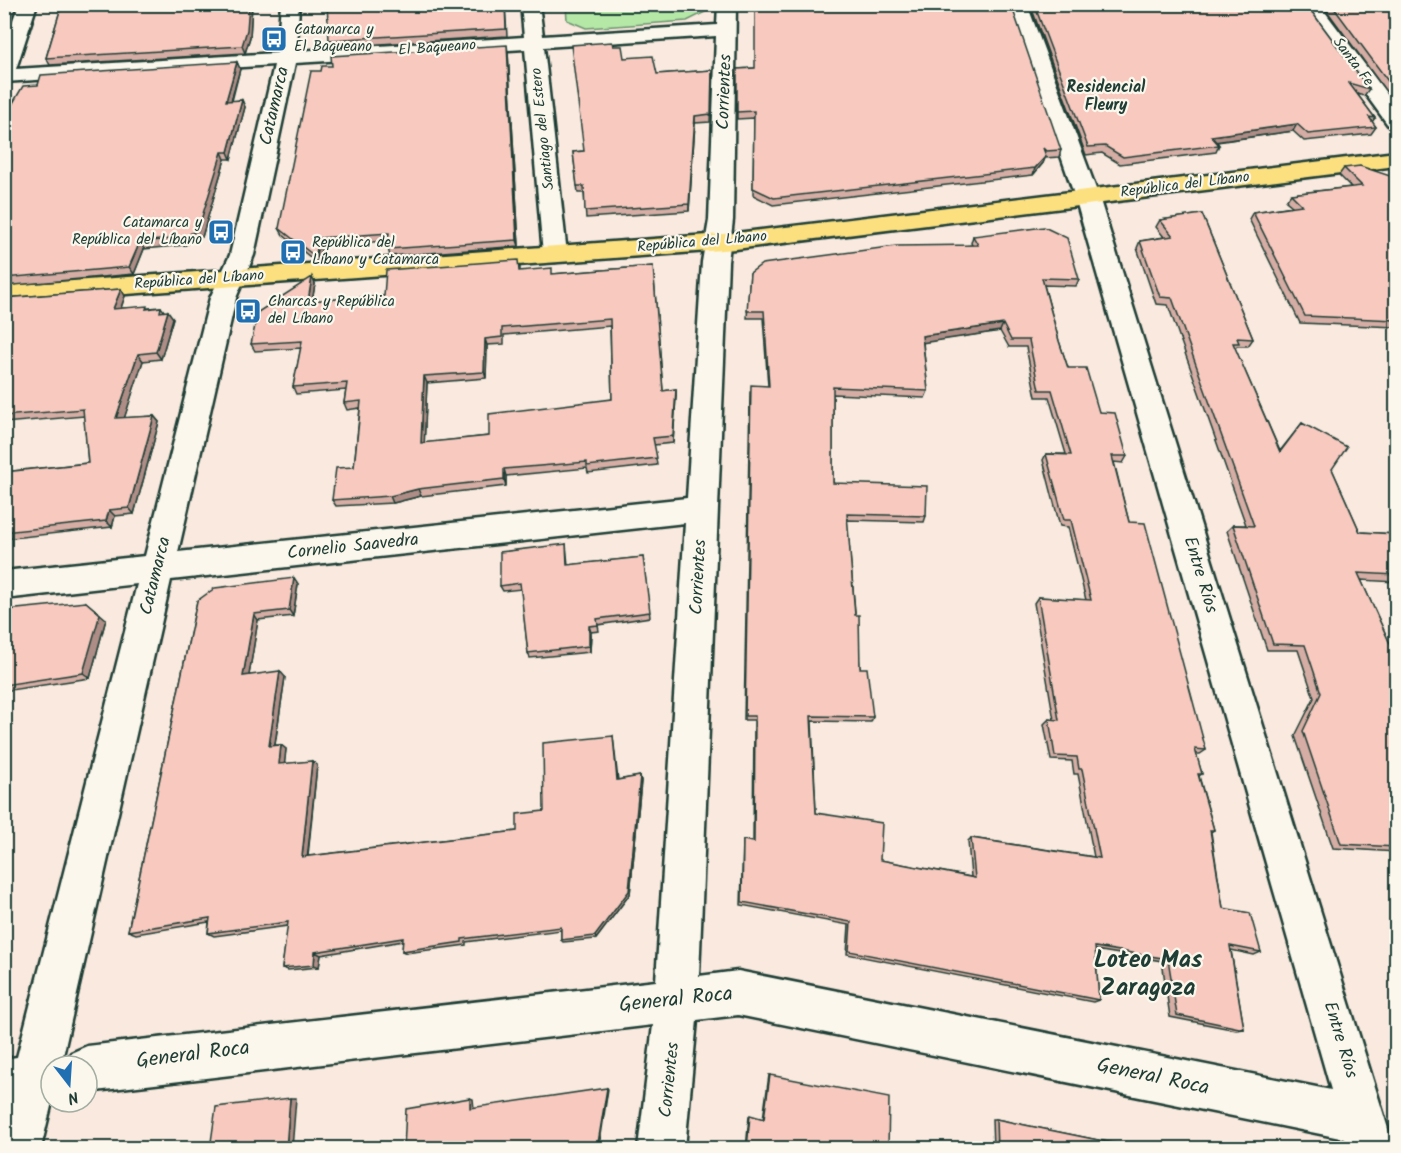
<svg xmlns="http://www.w3.org/2000/svg" width="1401" height="1153" font-family="Kalam,sans-serif">
<rect width="100%" height="100%" fill="#fae9de"/>
<filter id="ink" filterUnits="userSpaceOnUse"><feTurbulence type="fractalNoise" baseFrequency=".0167" numOctaves="2"/><feDisplacementMap in="SourceGraphic" scale="12" xChannelSelector="R" yChannelSelector="G"/><feConvolveMatrix kernelMatrix="1 2 1 2 8 2 1 2 1" color-interpolation-filters="sRGB"/></filter>
<g filter="url(#ink)">
<path fill="#b5e7a7" stroke="#6a926e" stroke-width="1.5" d="M566,5V4L705,5V12L687,21L586,28L567,20Z"/>
<g fill="none" stroke-linecap="round" stroke-linejoin="round">
<defs>
<path id="minor" d="M19,4H37L16,69L277,53L281,4H299L297,51L524,37L521,4H539L543,36L717,25L718,4H736L733,220L728,262L699,976L738,971L1331,1090L1075,197L1009,4H1027L1099,197L1394,1148H1348L1345,1139L738,1015L697,1020L685,1148H638L653,1025L87,1092V1066H51L52,1102L41,1148H4V1059L17,1057L137,584L4,599V571L145,556L210,298L230,255L274,65L4,82V44ZM716,36L709,220L702,262L687,498L178,552L236,298L254,255L295,63L525,49L543,254L546,260L555,262L564,260L567,254L544,47ZM685,523L656,981L87,1046L71,1053L68,1060L63,1056L171,580Z
M1300,4H1319L1396,106V126L1388,125Z"/>
<path id="major" d="M1396,152V166L736,249L4,303V286L736,233Z"/>
</defs>
<use href="#minor" stroke="#1f3d34" stroke-width="5"/>
<use href="#major" stroke="#1f3d34" stroke-width="5"/>
<use href="#minor" fill="#fbf7ec" fill-rule="evenodd"/>
<use href="#major" fill="#fce080" fill-rule="evenodd"/>
</g>
<path fill="#d5ada4" stroke="#1f3d34" stroke-width="1.5" fill-rule="evenodd" d="M62,4H252L250,37L245,53L50,65L46,58Z
M505,4L507,36L332,47L329,40Z
M1030,4H1306L1369,89L1364,96L1357,94L1375,118L1372,122L1376,127L1371,134L1304,141L1293,131L1217,142L1219,145L1216,152L1120,164L1102,153L1086,155Z
M1322,4H1396V105Z
M613,46L624,58L657,74L712,70L710,122L695,123L689,211L586,218L584,193H578L573,152L584,151Z
M508,52L519,246L390,256L388,249V241L322,245L319,261H315L283,235L279,228Z
M237,62L240,69L232,101L242,100L245,107L231,159H225L202,237L185,245L144,249L134,274L4,286V118L38,85Z
M754,68L1061,150L1059,157L1045,158L1043,163L1033,175L773,205L753,195L754,118L737,119V69Z
M1344,168L1396,178V327L1300,323L1249,219L1253,212L1292,206L1286,201L1291,194L1351,187L1339,175Z
M1202,214L1253,339L1248,346H1237L1235,348L1280,451L1302,423L1332,469L1360,532L1396,534V582L1361,580L1396,657V852L1333,848L1295,736L1314,698L1298,650H1267L1227,531L1233,525H1246L1168,305L1156,304L1137,248L1140,241L1164,237L1156,227L1160,220Z
M973,236L1079,279L1076,286L1044,285L1059,341L1068,368L1099,412L1127,456L1123,463L1114,462L1129,522L1206,750L1200,754H1196L1202,774L1199,776L1214,830L1211,832L1223,908L1261,952L1254,955L1231,950L1244,1029L1236,1030L1170,1017L1162,961L1095,950L1099,1000L1093,1002L847,954L849,925L741,905L743,840L753,842L754,720H744L750,392L768,386L763,318H747L750,273L972,245L971,243ZM1000,331L1009,347H1026L1036,397H1049L1066,454H1046L1043,460L1060,526L1068,527L1086,600L1038,597L1034,603L1054,720L1049,719L1044,724L1051,760L1072,761L1074,774H1078L1094,857L971,838L968,841L971,877L880,860L816,813L812,721L871,722L873,717L860,668L847,520L924,522L926,516L833,483V394L925,398L928,391L923,342Z
M653,266L663,391L676,389V396L673,443L654,445L657,465L588,473L587,468L506,476V486L421,496L393,503L336,506L332,500L354,467L360,408L347,410L344,403L346,390L296,394L293,387L301,348L255,351L251,344L315,284L312,301L384,296L520,267V271L552,274ZM610,326L612,399L489,436L424,443L427,383L486,378L487,345L504,344V335Z
M121,289L125,296L121,308H149L161,307L164,311L173,318L161,359L143,361L124,418L154,416L159,422L134,514L115,516L112,527L4,539V472L88,463L84,416L4,423V298Z
M566,544L568,565L643,557L650,617L598,625L599,631L591,632L590,652L530,658L528,653L521,589L503,591L500,586Z
M294,578L298,584L293,616L258,620L249,675L285,677L275,745H281L286,749L284,764L312,761L317,765L308,856L517,831L544,811L613,736L618,780L640,776L641,781L630,894L596,939L563,942L561,940V930L466,942V945L406,953L402,951L403,941L321,955L319,967L288,970L282,968L288,926L214,936L208,933L209,922L136,934L128,931L197,601Z
M4,616L106,619L90,678L4,691Z
M769,1075H770L888,1149H746L749,1116L763,1119Z
M992,1119H996L1142,1149H993Z"/>
<path fill="#ae8d86" stroke="#1f3d34" stroke-width="1.5" d="M249,4H252L250,37L245,53L242,46Z
M507,45L508,52L519,246L517,240Z
M237,62L240,69L229,108L226,101Z
M242,100L245,107L231,159L228,152Z
M695,116V123L689,211V204Z
M1297,124L1293,131L1207,143L1211,136Z
M222,152L225,159L202,237L185,245L181,238Z
M1046,156L1043,163L1033,175L1035,168Z
M319,238L322,245L319,261L316,254Z
M140,242L144,249L134,274L129,267Z
M312,277L315,284L311,308L308,301Z
M121,289L125,296L118,316L113,309Z
M168,311L173,318L161,359L156,352Z
M1003,324L1000,331L921,343L922,336Z
M485,339L487,345L486,378L484,372Z
M138,354L143,361L122,425L116,418Z
M424,376L427,383L424,449L421,443Z
M676,389V396L673,443V436Z
M154,416L159,422L134,514L129,508Z
M504,469L506,476V486L504,479Z
M418,489L421,496L393,503L390,496Z
M109,510L115,516L112,527L106,521Z
M294,578L298,584L293,616L289,610Z
M86,602L106,619L90,678L83,673Z
M254,614L258,620L248,681L243,676Z
M589,626L591,632L590,652L589,646Z
M280,671L285,677L274,750L269,746Z
M281,745L286,749L284,769L279,764Z
M312,761L317,765L307,860L302,857Z
M640,776L641,781L630,894L596,939L595,936Z
M315,952L321,955L319,967L314,965Z
M607,1088L608,1089L599,1149H597Z
M290,1098H296L292,1149H286Z
M470,1098L473,1099L474,1109L470,1108Z"/>
<path fill="#f8c9bf" stroke="#1f3d34" stroke-width="1.5" fill-rule="evenodd" d="M62,4H249L247,30L242,46L46,58Z
M327,4H505L506,29L329,40Z
M755,4H1011L1061,150L1046,151L1043,148L1046,156L1035,168L774,198L753,188L754,111L737,112V69L755,68Z
M1034,4H1306L1369,89L1349,83L1375,118L1369,117L1376,127L1308,134L1297,124L1211,136L1219,145L1123,157L1105,146L1088,147Z
M1331,4H1396V92Z
M612,42L613,46H622L624,58L653,56L657,74L712,70L711,114L695,116L689,204L585,211L584,186H577L573,152L584,151L571,45Z
M507,45L517,240L388,249L389,233L319,238L316,254H312L279,228L311,71H321L322,66H332L331,56Z
M237,62L226,101L242,100L228,152H222L198,230L181,238L140,242L129,267L4,278V118L23,86L38,85L41,75Z
M1360,166L1396,178V320L1305,316L1253,212L1302,205L1291,194L1362,186L1344,168Z
M1202,214L1253,339L1237,338L1239,343H1233L1280,452L1302,423L1347,447L1332,469L1360,532L1396,534V575L1358,573L1396,657V847L1341,844L1303,731L1321,693L1305,645L1273,644L1233,525L1254,526L1172,298L1160,297L1140,241L1173,236L1160,220Z
M1044,227L1067,238L1079,279L1042,278L1059,341L1068,368H1086L1099,412L1115,413L1127,456H1112L1129,522L1145,523L1206,750L1195,749L1202,774H1198L1214,830H1210L1223,908L1250,913L1261,952L1230,946L1244,1029L1177,1015L1168,959L1095,947L1099,1000L849,951L851,922L742,902L743,840L754,842L755,716H745L751,385L769,386L764,311H747L750,273L762,264L896,246L978,245L973,236ZM1003,324L1011,340H1029L1039,390H1052L1071,455L1046,454L1064,520H1071L1091,600L1038,597L1059,720L1049,719L1055,756L1077,757L1079,769H1082L1100,858L971,838L975,878L880,860L882,823L816,813L811,716L873,717L867,668H860L859,615H855L847,514L926,516L927,486L833,483V387L928,391L922,336Z
M518,260L519,271L552,268V274L653,266L663,391L676,389L673,436L653,438L657,458L587,466V462L504,469V479L418,489L390,496L332,500L336,468L354,467L361,401L344,403L347,383L293,387L302,341L251,344L258,312L312,277L308,301L384,296L386,270ZM610,319L612,399L489,414V436L421,443L424,376L484,372L485,339L502,337V328Z
M121,289L113,309L147,306L146,309L161,307L160,312L168,311L156,352L138,354L116,418L154,416L129,508L109,510L106,521L4,532V472L88,463L83,409L4,416V298Z
M566,544L567,565L643,557L650,612L597,619L598,625L589,626V646L528,653L520,583L500,586V552Z
M294,578L289,610L254,614L243,676L280,671L269,746L281,745L279,764L312,761L302,857L517,831V814L544,811L543,743L613,736L617,780L640,776L629,891L595,936L561,940V927L462,939V942L402,951L403,938L315,952L314,965L282,968L288,922L208,933L210,918L128,931L197,601L215,588Z
M86,602L100,614L83,673L4,685V616L7,610Z
M770,1075L889,1098L888,1149H747L750,1115L764,1119Z
M607,1088L597,1149H404L406,1109L470,1098V1108Z
M290,1098L286,1149H210L216,1107Z
M996,1119L1142,1149H997Z"/>
</g>
<defs>
<symbol id="bus-square" viewBox="-11 -11 22 22"><rect x="-9" y="-9" width="18" height="18" rx="4" fill="#1f6fb2" stroke="#fbf7ec"/><path d="M-5-6H5V4H4V6H2V4H-2V6H-4V4H-5ZM-3.5-4V0h7V-4ZM-3.5 1.2v1.5H-2V1.2ZM2 1.2v1.5H3.5V1.2Z" fill="#fff"/></symbol>
</defs>
<g fill-rule="evenodd">
<use href="#bus-square" x="259" y="24" width="30" height="30"/>
<use href="#bus-square" x="206" y="217" width="30" height="30"/>
<use href="#bus-square" x="278" y="237" width="30" height="30"/>
<use href="#bus-square" x="233" y="296" width="30" height="30"/>
</g>
<g text-anchor="middle" dominant-baseline="central" stroke-width="4.5" stroke-linejoin="round" paint-order="stroke">
<g font-size="15" fill="#1f3d34" stroke="#fbf7ec" text-anchor="start">
<text x="294" y="30">Catamarca y<tspan x="294" dy="17">El Baqueano</tspan></text>
<text x="202" y="223" text-anchor="end">Catamarca y<tspan x="202" dy="17">República del Líbano</tspan></text>
<text x="312" y="243">República del<tspan x="312" dy="17">Líbano y Catamarca</tspan></text>
<text x="268" y="302">Charcas y República<tspan x="268" dy="17">del Líbano</tspan></text>
</g>
<g font-size="15" fill="#1f3d34" stroke="#fbf7ec">
<text transform="translate(437 48) rotate(-4)">El Baqueano</text>
<text transform="translate(1353 62) rotate(53)">Santa Fe</text>
<text transform="translate(543 129) rotate(-96)">Santiago del Estero</text>
<text transform="translate(1185 185) rotate(-7)">República del Líbano</text>
<text transform="translate(702 242) rotate(-5)">República del Líbano</text>
<text transform="translate(199 280) rotate(-4)">República del Líbano</text>
</g>
<g font-size="16" font-weight="bold" fill="#1f3d34" stroke="#fbf7ec">
<text x="1106" y="87">Residencial<tspan x="1106" dy="18">Fleury</tspan></text>
</g>
<g font-size="18" fill="#1f3d34" stroke="#fbf7ec">
<text transform="translate(725 92) rotate(-88)">Corrientes</text>
<text transform="translate(275 106) rotate(-77)">Catamarca</text>
<text transform="translate(353 547) rotate(-6)">Cornelio Saavedra</text>
<text transform="translate(1200 575) rotate(73)">Entre Ríos</text>
<text transform="translate(156 576) rotate(-76)">Catamarca</text>
<text transform="translate(699 577) rotate(-87)">Corrientes</text>
<text transform="translate(1340 1040) rotate(73)">Entre Ríos</text>
<text transform="translate(670 1080) rotate(-84)">Corrientes</text>
</g>
<g font-size="21" fill="#1f3d34" stroke="#fbf7ec">
<text transform="translate(676 1000) rotate(-6)">General Roca</text>
<text transform="translate(193 1055) rotate(-7)">General Roca</text>
<text transform="translate(1153 1077) rotate(12)">General Roca</text>
</g>
<g font-size="24" font-weight="bold" fill="#1f3d34" stroke="#fbf7ec">
<text x="1148" y="960">Loteo Mas<tspan x="1148" dy="28">Zaragoza</tspan></text>
</g>
</g>
<rect width="1401" height="1153" fill="none" stroke="#fbf7ec" stroke-width="24"/>
<rect x="12" y="12" width="1377" height="1129" fill="none" stroke="#1f3d34" stroke-width="2" filter="url(#ink)"/>
<g transform="translate(69 1084) rotate(163)"><circle r="28" fill="#fbf7ec" stroke="#a3ada2" stroke-width="1.5"/>
<path d="M0-4.5L10 22L0 15L-10 22Z" fill="#1f6fb2"/>
<text y="-9" font-size="16" font-weight="bold" text-anchor="middle" fill="#1f3d34">N</text>
</g>
</svg>
